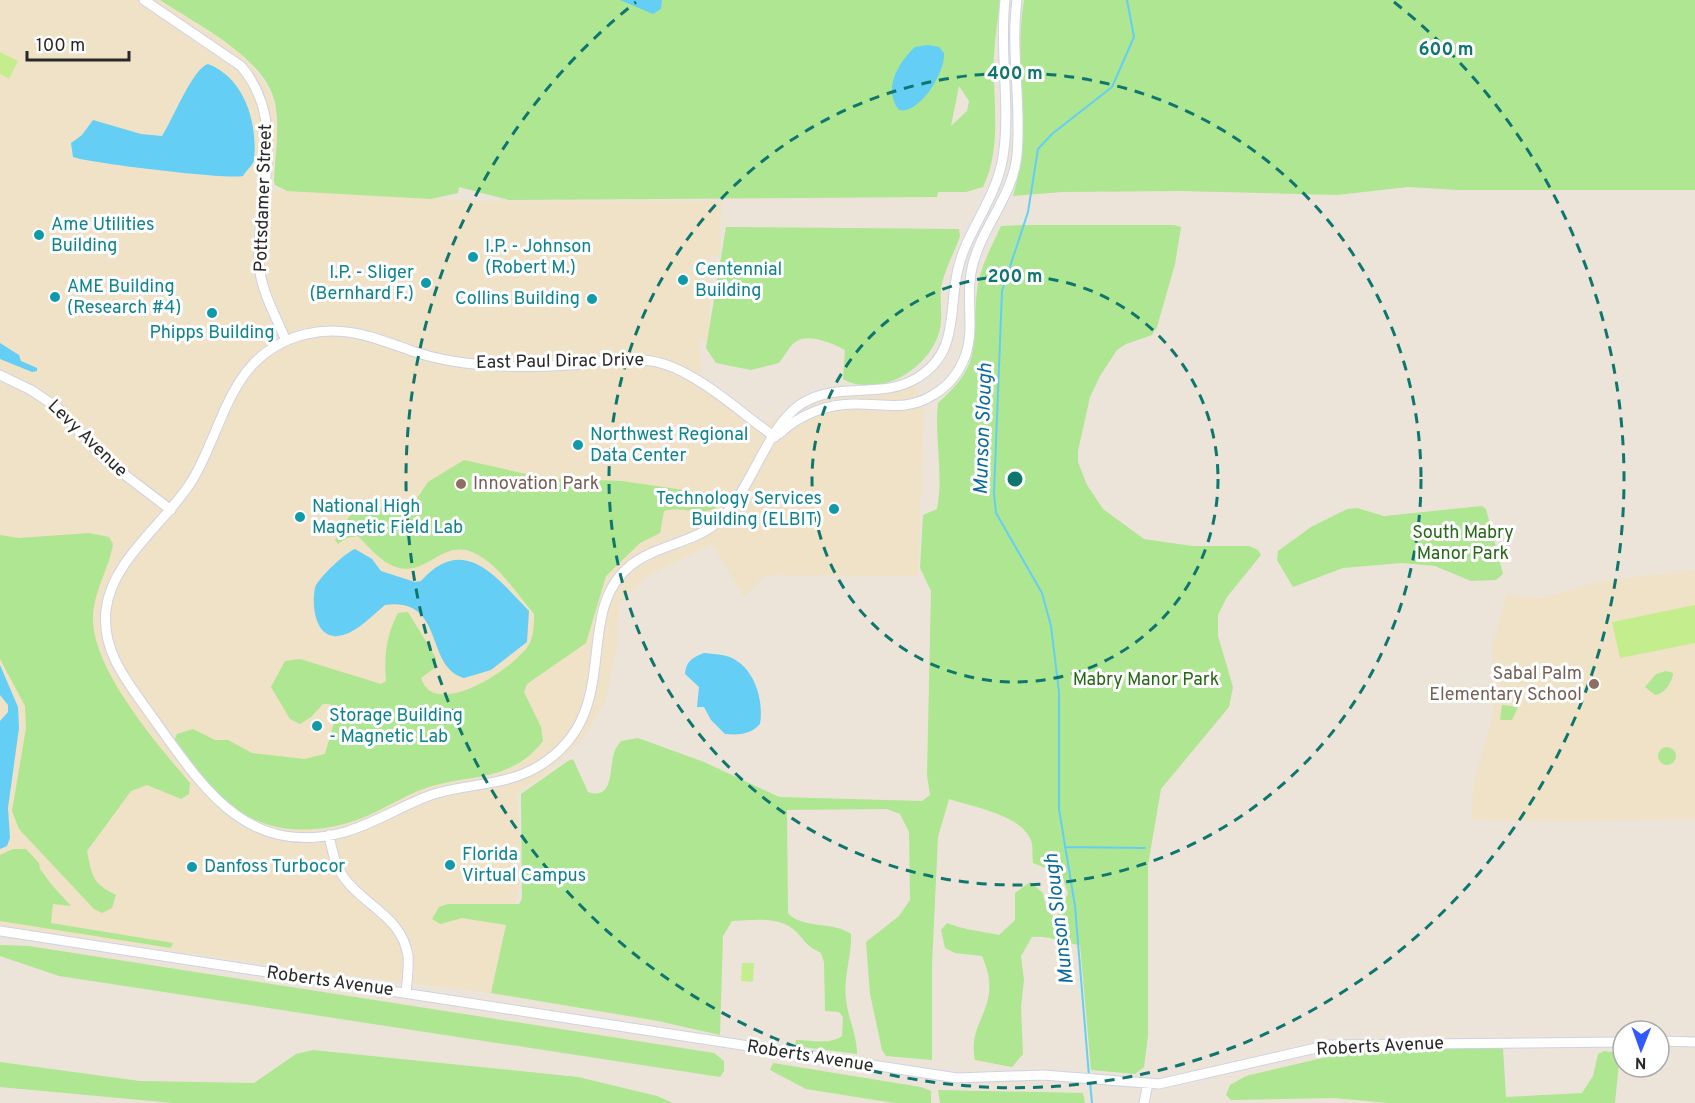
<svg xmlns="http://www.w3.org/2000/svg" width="1695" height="1103" font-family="Overpass,sans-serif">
<rect width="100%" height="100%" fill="#ece4d9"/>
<path fill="#efe2c7" d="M0,0H160L243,55L267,86L272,98L278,133L271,190L475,201H721L720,256L710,257L709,340L699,341L701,377L761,422L768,424L801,400L821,391L840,385H889L910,376L924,405L918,576L765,575L744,597L712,544L649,575L619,604L617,646L606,699L584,738L544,776L516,793L520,844L518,893L491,993L289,968L0,925Z
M1695,570V819L1518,821L1471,819L1474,780L1493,716L1492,648L1506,595L1541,598L1602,581Z"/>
<path fill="#aee692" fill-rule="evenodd" d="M160,0H1000C998,18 995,37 994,55C992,99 1003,146 983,187L966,192H938L937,197L509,200L459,187L458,193L431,199L287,191L275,185L274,181C275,154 280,130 275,103C266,58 196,24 160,0ZM959,86L969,101L967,111L951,126Z
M1024,0H1695V190H1458L1408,187L1337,195L1180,191L1062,192L1013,196C1016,184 1020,172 1021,159C1026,106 1015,53 1024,0Z
M1021,225H1174L1181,227L1175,264L1157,327L1152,335L1126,344L1117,350L1100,376L1090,397L1078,451V462L1087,485L1103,509L1144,539L1192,546H1249L1258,550L1261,555L1227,597L1218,615V636L1233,687L1229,707L1161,789L1148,865V1036L1144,1067L1135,1074L1091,1070L1080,945C1062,943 1050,935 1032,937L1021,956L1024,980L1021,1007L1023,1054L1012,1067L975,1060C966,1019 1005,1008 982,956L955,953L945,948L941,930L947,923C964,930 981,931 999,935L1015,920V893L1030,882L1043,893L1047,911L1056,919L1068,893L1061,874L1033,863C1032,857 1033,850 1032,844C1026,815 972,807 949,799L938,837L932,965V1060L886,1056L882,1050L870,994L866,942L899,916L910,900L909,832L900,814L887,809L787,810L788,913C801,929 833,921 851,934C852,956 843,978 846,999C848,1019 857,1034 857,1054L795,1046L796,1040C811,1040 830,1045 842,1036L843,1017L839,1012L825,1011L824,962L821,953C803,944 806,940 793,929C778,916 750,920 732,921L723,936L720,1035L658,1021L491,993L506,925L462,918L440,924L432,919L439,907L448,904H519L522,899L521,794L568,761L573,759L588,792C614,801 609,769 614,753C615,749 619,744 621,741L638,738L704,762L779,797L922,801L930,795L927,775L931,591L920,568L923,515L937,509C944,474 934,438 938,403C985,362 971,344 977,291C980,267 991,248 1001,226Z
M726,227L959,229L960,236C955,251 946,267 942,283C939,295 942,308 941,320C940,352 908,380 878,385C868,386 851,385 843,379L845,350C831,343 808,332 794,343C788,348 784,357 779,363L751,370L716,363L706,348Z
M464,460L544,478L622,481L718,495L723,500C711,521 684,505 664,511L660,533L640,543L606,576L586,643L527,684L524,692L541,727L543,741C512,781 474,774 432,786C409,793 391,805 369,815C317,838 259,836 217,793C201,777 188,757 175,739L177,734L193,729L215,740H228L252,753L304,759L325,754L335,719L330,704H323L311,717L300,724L290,719L271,687L285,661L300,659L381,684L386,681C384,656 386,636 398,613L408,612L436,658V667L421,678C434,721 513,669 528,646C534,638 534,624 534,614C517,594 497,562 472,552C439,539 424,583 389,564C378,558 367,545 358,536L347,538L338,544L335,540L355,507L397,508L414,503L428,482Z
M1482,506L1486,509L1503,574L1496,580L1471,581L1435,566L1402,563L1343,568L1293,587L1277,560L1278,551L1311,527L1347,509L1357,508L1384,516Z
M89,533L109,537L113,544C109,569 93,592 93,619C93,670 157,744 190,783L189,794L181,799L147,785L131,791L87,851C92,876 92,883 116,895L112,908L102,913L94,909L19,829L12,811L26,728L25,706L0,659V535L19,538Z
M1666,671L1673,673C1673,682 1663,695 1655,695L1645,687L1656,674Z
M1502,705L1518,707L1512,720H1500Z
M1658 756a9 9 0 1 1 18 0a9 9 0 1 1-18 0Z
M13,849H26L39,863L40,869L51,884L71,906L53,904L51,923L173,943L171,948L0,921V855Z
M0,945L29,946L714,1053L724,1061V1071L720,1077L59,976L0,956Z
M1369,1047L1503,1048L1506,1097L1582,1093L1593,1076L1598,1054L1604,1051L1620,1053L1615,1103H1387L1334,1098L1231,1100L1226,1095L1230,1085L1246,1076Z
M313,1050L578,1077L657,1096L673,1103H173L0,1087V1062L140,1081L254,1083L296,1054Z
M773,1063L921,1087L931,1091V1103H894L806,1089L770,1070Z
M938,1090L1083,1093L1085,1103H940Z"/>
<path fill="#c4ee8d" d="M0,52L18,61L9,79L0,74Z
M1695,605V643L1620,658L1612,622Z
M742,963H754L753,982L741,981Z"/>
<path fill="#65cef4" d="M620,0H662L661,9L653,14Z
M928,45L939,47L944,53C946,71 920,115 899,110C882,89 899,62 915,47Z
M208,64C245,78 258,124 254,160C253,165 246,171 243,176C231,180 88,163 73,157L71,143L82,135L93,120L141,134L162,136C172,121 193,68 208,64Z
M0,343L19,355L21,361L37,368V371L32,372L0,359Z
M355,549L372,559L381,571L415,582L421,581C464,533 496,577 529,611L527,642L491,670L464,678C424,667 446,597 385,605C373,615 358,631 343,635C316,643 311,607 315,588C317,579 346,552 355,549Z
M704,653C713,654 724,654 732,658C755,669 764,701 760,724C750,735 739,735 725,734L711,720L704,707H697L699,687L685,674C686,661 693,657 704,653Z
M0,665L18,707L19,728L8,808L10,838L7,846L0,849V721L8,712V705L0,695Z"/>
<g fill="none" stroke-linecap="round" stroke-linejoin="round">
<path stroke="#65cef4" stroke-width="2" d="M1065,847L1145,848
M1089,1076L1075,906L1059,809V692L1051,626L1042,593L996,513L994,493L1002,291L1028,212L1038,149L1052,134L1112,87L1134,37L1127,0
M1090,1082L1092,1103"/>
<defs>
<path id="secondary" d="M144,0L241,66C290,124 256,195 259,262C260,290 276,316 286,341
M0,375L31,390L58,408L104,459L171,510
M779,434C800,414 829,403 858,404C885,404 908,411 933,395C949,386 960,371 966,354C975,326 965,296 972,268C981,227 1013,197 1017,155C1022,103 1010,52 1017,0
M775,437C742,414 702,376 664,364C633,354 599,362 568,365C540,367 511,367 483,365C458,363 435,359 412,351C376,338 345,325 306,334C234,352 227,414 198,470C174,518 112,556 106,610C101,653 130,685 153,718C202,786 246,859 345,832C376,823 404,804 434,794C470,783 506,786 539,766C627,712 570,614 631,565C657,545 693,543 718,522C751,493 766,427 801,404C840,380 881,400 917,378C960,352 948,310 958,269C967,230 996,200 1003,157C1011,106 999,52 1005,0
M329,835C332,850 335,866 345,879C366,907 402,917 408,956C409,968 407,981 406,993
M0,931L957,1078L1043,1075L1159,1084L1329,1045L1623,1042
M1659,1041L1695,1042
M1144,1103L1148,1083"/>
</defs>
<use href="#secondary" stroke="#ced2e2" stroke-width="11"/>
<use href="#secondary" stroke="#fff" stroke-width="9"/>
</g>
<g fill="none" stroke="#0f766e" stroke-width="3" stroke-dasharray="10 8">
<circle cx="1015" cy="479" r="203"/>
<circle cx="1015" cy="479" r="406"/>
<path d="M1394 2A609 609 0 1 1 636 2"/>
</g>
<g fill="#0f9aa8" stroke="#fff" stroke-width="2">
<circle cx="39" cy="235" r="6"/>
<circle cx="473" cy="257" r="6"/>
<circle cx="683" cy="280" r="6"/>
<circle cx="426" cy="283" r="6"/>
<circle cx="55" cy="297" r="6"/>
<circle cx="592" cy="299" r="6"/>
<circle cx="212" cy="313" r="6"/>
<circle cx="578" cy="445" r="6"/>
<circle cx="834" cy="509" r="6"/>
<circle cx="300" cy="517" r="6"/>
<circle cx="317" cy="726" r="6"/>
<circle cx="450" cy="865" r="6"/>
<circle cx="192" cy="867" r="6"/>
</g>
<g fill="#8d6e63" stroke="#fff" stroke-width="2">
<circle cx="461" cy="484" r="6"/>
<circle cx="1594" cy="684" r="6"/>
</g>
<g text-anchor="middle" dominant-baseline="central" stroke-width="6" stroke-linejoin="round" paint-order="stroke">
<g font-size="18" fill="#282828" stroke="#fff">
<text transform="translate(264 198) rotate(-88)">Pottsdamer Street</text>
<text transform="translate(560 362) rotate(-1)">East Paul Dirac Drive</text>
<text transform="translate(87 439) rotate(44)">Levy Avenue</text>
<text transform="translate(330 982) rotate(8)">Roberts Avenue</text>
<text transform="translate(1380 1047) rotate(-3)">Roberts Avenue</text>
<text transform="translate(810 1057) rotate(9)">Roberts Avenue</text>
</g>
<g font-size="18" fill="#0d838f" stroke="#fff" text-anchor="start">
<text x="51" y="225">Ame Utilities<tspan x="51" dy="21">Building</tspan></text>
<text x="485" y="247">I.P. - Johnson<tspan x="485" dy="21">(Robert M.)</tspan></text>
<text x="695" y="270">Centennial<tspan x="695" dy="21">Building</tspan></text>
<text x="414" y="273" text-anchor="end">I.P. - Sliger<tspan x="414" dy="21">(Bernhard F.)</tspan></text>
<text x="67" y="287">AME Building<tspan x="67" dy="21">(Research #4)</tspan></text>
<text x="580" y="299" text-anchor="end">Collins Building</text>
<text x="212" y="333" text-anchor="middle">Phipps Building</text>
<text x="590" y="435">Northwest Regional<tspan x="590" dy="21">Data Center</tspan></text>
<text x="822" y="499" text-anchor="end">Technology Services<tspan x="822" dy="21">Building (ELBIT)</tspan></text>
<text x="312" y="507">National High<tspan x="312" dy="21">Magnetic Field Lab</tspan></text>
<text x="329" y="716">Storage Building<tspan x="329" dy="21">- Magnetic Lab</tspan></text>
<text x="462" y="855">Florida<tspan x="462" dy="21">Virtual Campus</tspan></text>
<text x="204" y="867">Danfoss Turbocor</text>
</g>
<g font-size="18" fill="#785e54" stroke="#fff" text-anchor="start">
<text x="473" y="484">Innovation Park</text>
<text x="1582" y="674" text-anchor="end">Sabal Palm<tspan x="1582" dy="21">Elementary School</tspan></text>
</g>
<g font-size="18" fill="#266816" stroke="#fff">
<text x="1463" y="533">South Mabry<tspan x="1463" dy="21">Manor Park</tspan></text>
<text x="1146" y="680">Mabry Manor Park</text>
</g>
<g font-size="20" font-style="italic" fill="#07699e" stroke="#fff">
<text transform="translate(984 429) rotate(-88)">Munson Slough</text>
<text transform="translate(1060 919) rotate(-97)">Munson Slough</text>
</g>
</g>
<circle cx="1015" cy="479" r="9" fill="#0f766e" stroke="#fff" stroke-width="3"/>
<g font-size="18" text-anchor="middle" font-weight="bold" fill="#0f766e" stroke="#fff" stroke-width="6" stroke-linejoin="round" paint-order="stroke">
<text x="1446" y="55">600 m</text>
<text x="1015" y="79">400 m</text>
<text x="1015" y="282">200 m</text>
</g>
<g transform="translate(1641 1049) rotate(181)"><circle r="28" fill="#ffffff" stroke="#a9a9a9" stroke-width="1.5"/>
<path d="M0-4.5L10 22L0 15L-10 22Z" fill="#3258ff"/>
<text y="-9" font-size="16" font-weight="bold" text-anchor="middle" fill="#282828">N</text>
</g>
<path d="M27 51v9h102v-9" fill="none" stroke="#282828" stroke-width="3"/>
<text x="36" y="51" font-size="18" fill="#282828" stroke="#ffffff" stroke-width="4.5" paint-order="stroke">100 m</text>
</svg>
